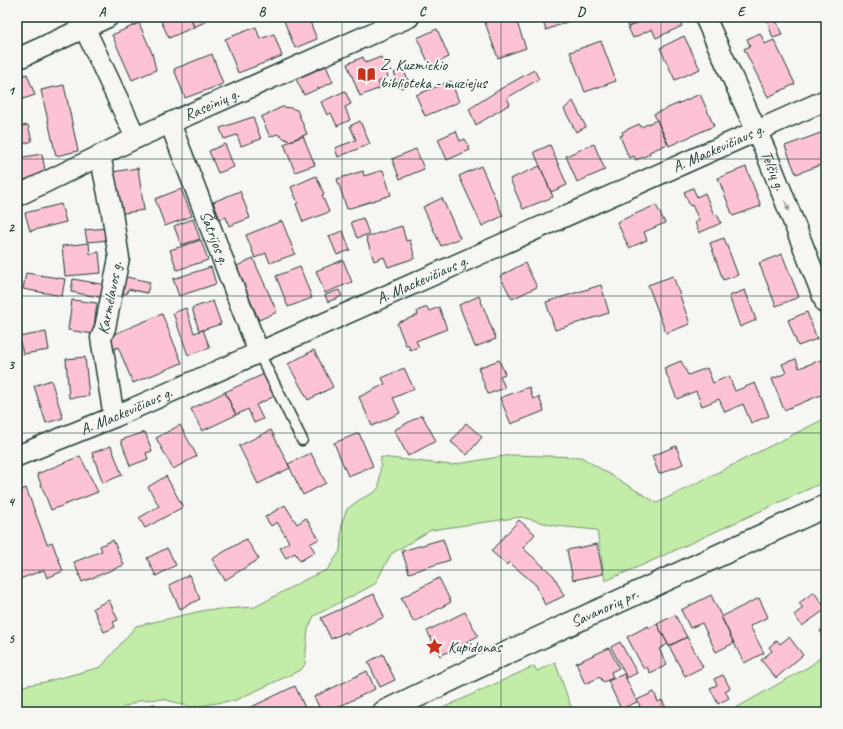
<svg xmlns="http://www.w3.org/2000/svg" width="843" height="729" font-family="Caveat,sans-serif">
<rect width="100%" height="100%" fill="#f6f6f2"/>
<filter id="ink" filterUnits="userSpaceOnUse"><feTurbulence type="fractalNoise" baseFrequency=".025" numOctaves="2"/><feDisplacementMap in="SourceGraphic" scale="8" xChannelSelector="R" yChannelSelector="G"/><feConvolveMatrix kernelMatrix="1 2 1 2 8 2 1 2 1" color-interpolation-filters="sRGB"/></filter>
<g filter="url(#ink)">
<path fill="#c3eca8" stroke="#71946e" d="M826,418V481L645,564L605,581L597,530L556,526L521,517L431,530L391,554L375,584L314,616L308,629L305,664L301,670L236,700L192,707L163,699L141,700L122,708L119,712H17V687L45,682L101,667L136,626L206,610L255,607L308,578L327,570L340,551L342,522L347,509L359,500L375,492L379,487L381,457L451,465L511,455L581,457L657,503Z
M826,653V712H729L810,666Z
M555,662L573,712H434L534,666L537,671Z"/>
<path fill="#fdc3d5" stroke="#1f3d34" d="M159,17H190L194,27L169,38Z
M190,17H205L207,21L194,27Z
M294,17H308L317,39L295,48L284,21Z
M483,17H515L526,48L498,58Z
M541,17H577V18L546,30Z
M624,17H638L640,22L628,27Z
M651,17H678L682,26L656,38L652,29L633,38L628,27Z
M766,17H775L782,35L773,38Z
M139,23L152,53L156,70L132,80L112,35Z
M256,27L260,39L274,34L282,56L238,73L225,39Z
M437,29L449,57L430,66L417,38Z
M760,33L765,44L774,40L795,84L768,97L744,49L750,46L747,39Z
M684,36L700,69L675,80L660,48Z
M601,41L616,81L585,92L570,52Z
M212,54L223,84L185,98L174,69Z
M363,57L365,63L381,57L388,77L378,82L380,88L360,96L347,64Z
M326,66L333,82L304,95L296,79Z
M403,69L410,84L401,88L394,73Z
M534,70L539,79L507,98L510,104L476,125L469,109L502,88Z
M27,74L35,95L17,101V77Z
M451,81L459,102L425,116L416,95Z
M64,85L78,151L56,156L41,90Z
M345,91L351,104L345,107L350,120L337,126L331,113L327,115L321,102Z
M700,94L714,126L669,146L654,114Z
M573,101L586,127L576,132L564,109Z
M282,107L291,108L297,110L307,134L289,141L277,134L270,137L261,117Z
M253,117L261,139L241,146L237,135L224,139L220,128Z
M657,120L668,144L649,152L650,154L636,160L634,156L629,158L620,136L623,135L622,132L639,124L641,127Z
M360,121L370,144L338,157L335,148L356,140L350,126Z
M28,125L32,141L17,146V127Z
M456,131L460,141L465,139L470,150L447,160L438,139Z
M826,131V163L796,174L785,146Z
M303,136L315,165L295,172L284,144Z
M225,144L234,167L218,173L209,151Z
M594,144L605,170L577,182L566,156Z
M550,145L567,185L551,192L534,152Z
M416,149L424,169L400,179L392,159Z
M42,154L46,176L17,181V158Z
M481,166L503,216L482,226L459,176Z
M540,166L553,197L523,209L510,179Z
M746,167L761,206L733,216L718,178Z
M138,168L144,210L118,214L112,172Z
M383,170L391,195L347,209L337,179L363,171L364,176Z
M316,176L324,194L322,195L329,212L303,222L296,204L298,203L291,187Z
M693,188L697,197L705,193L714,215L717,214L721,223L699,233L695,222L699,220L692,205L690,206L684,192Z
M181,189L192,216L165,226L155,199Z
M240,191L250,218L229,226L226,217L220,219L213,202Z
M442,198L460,238L441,246L423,207Z
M61,204L66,222L30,231L25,213Z
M656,205L665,223L644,232L647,240L629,248L617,222Z
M363,218L369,234L357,238L351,222Z
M193,219L200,239L181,245L174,226Z
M282,221L295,254L270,263L266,253L255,258L246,235Z
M402,226L406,241L410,240L415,258L388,267L384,257L374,261L366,237Z
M108,228L110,240L87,242L85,230Z
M343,231L350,250L337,255L329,236Z
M724,238L738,275L723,280L710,243Z
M201,240L208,260L177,270L170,250Z
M89,243L90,254L99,252L101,273L65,276L62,246Z
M782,254L799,297L776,306L759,263Z
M253,258L277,312L259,320L235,267Z
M343,260L352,282L325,293L316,271Z
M525,263L537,287L512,299L500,276Z
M211,267L216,284L179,296L173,279Z
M300,267L312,298L288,307L276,276Z
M26,273L65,279L62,296L23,289Z
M122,276L150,282L147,293L128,289L127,294L118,293Z
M673,276L690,324L666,333L648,285Z
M73,279L106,285L104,298L71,292Z
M601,285L609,313L555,330L546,302Z
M339,290L342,296L328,302L325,295Z
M745,290L756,320L740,327L729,296Z
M479,296L496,339L475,347L459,305Z
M72,300L97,303L93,334L68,330Z
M213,301L221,324L199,331L192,308Z
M427,307L429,311L439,307L447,329L416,341L419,347L410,350L408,344L406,346L397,323L418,315L417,311Z
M186,308L194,333L203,330L210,348L188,355L173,313Z
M807,312L817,339L798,346L788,320Z
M162,314L182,363L133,383L118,347L112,350L107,337Z
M46,332L49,350L23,354L19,337Z
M314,350L333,387L308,400L288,364Z
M85,357L89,396L69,398L66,359Z
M796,359L799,368L821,360L826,373V393L784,410L772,379L786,373L782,364Z
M499,360L505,374L500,376L505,388L488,394L478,368Z
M681,361L688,375L707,368L713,383L729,376L735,391L755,383L769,416L751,423L743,404L725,412L719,399L702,406L696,391L677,399L664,368Z
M404,368L414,389L393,398L400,413L372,426L359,397L385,384L382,378Z
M264,374L275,396L256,405L263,419L254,423L248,409L236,415L225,392Z
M51,380L63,418L46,423L34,386Z
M529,387L533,399L539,397L544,411L511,424L500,398Z
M225,392L236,415L202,431L191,409Z
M422,415L436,441L408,456L394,430Z
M466,423L482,437L467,455L451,442Z
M180,425L197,456L173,469L156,438Z
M271,430L290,468L258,484L239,446Z
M145,432L152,451L146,453L148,459L130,466L121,440Z
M359,433L373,466L348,476L334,443Z
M111,446L122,475L103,483L92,453Z
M676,446L683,464L659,474L652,456Z
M311,453L326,483L303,495L288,464Z
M80,456L98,492L51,510L37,474Z
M166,476L183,507L145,528L139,518L159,506L148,487Z
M26,488L47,544L52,542L63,571L47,578L44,570L17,580V492Z
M285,505L297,524L306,518L319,539L310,544L315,552L300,561L295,553L286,558L280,548L289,542L277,522L271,526L265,517Z
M519,520L535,534L523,548L554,576L564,596L545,605L536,585L509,562L507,565L491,551Z
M246,539L259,559L225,580L212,559Z
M443,539L450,560L409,573L402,551Z
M113,540L124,565L82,582L74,562L102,551L100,546Z
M597,544L603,574L573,580L567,550Z
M167,548L176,565L156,576L147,558Z
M189,575L200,599L180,609L169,585Z
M439,578L451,602L414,622L401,598Z
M814,592L826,609L802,626L794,615L803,608L799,603Z
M374,594L384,617L347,634L346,632L331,639L321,618Z
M711,595L734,643L716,652L702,623L690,628L681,610Z
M759,598L768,617L750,626L764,653L744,663L721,617Z
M109,600L118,620L113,622L115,627L104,632L93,608Z
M465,612L478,636L440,656L427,631Z
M675,615L687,637L669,646L657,624Z
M657,624L668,644L659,649L667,665L650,673L647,667L644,669L627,637L648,626L649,628Z
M826,626V639L820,631Z
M687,637L703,667L685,676L669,646Z
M789,637L803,655L776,678L761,660L772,651L769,647L777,640L780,644Z
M620,642L637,673L627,678L611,647Z
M609,648L619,668L611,672L613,678L603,682L600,677L585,684L576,663Z
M383,654L395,680L380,687L368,662Z
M367,671L375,689L328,712H322L314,697Z
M624,674L637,702L621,709L608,681Z
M723,675L730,688L725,691L729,698L718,704L710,688L717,685L714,679Z
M295,686L307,712H241Z
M654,692L658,702L662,700L668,712H632L631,711L640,706L637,700Z
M155,704L157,712H123Z"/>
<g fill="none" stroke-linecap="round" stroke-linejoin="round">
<defs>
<path id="lane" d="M259,353L302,440"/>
<g id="street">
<path id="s1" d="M705,17L765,150L826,304"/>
<path d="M85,29L136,138"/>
<path d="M17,59L108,17"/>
<path id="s2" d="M170,123L259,353"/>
<path d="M100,155L112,213L119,258L105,328L101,338L114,417"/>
<path id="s3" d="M17,196L136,138L409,17"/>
<path id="s4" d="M17,456L114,417L826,100"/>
</g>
<g id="secondary">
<path id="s5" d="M384,712L511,651L826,506"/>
</g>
</defs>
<use href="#lane" stroke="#1f3d34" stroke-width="13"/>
<use href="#street" stroke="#1f3d34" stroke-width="23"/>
<use href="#secondary" stroke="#1f3d34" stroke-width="25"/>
<use href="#lane" stroke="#f6f6f2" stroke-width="10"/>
<use href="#street" stroke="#f6f6f2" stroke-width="20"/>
<use href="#secondary" stroke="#f6f6f2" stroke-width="22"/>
</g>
<defs><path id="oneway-solid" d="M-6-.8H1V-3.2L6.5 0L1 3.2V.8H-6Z"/></defs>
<use fill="#8a9a93" href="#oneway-solid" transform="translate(787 206) rotate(69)"/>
</g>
<path fill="none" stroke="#1f3d34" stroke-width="1" stroke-opacity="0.55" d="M182,17V712M342,17V712M501,17V712M661,17V712M17,159H826M17,296H826M17,433H826M17,570H826"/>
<defs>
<symbol id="library-bare" viewBox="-9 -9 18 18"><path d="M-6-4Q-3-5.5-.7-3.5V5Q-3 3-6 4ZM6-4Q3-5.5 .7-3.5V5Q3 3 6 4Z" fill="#c8321e" stroke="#f6f6f2" stroke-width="2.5" paint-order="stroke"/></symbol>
<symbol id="sight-bare" viewBox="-9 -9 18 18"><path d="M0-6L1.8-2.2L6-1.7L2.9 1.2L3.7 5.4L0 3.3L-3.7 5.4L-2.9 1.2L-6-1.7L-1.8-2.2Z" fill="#c8321e" stroke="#f6f6f2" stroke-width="2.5" paint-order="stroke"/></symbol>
</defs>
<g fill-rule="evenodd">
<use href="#library-bare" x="354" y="62" width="25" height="25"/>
<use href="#sight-bare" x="422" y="634" width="25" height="25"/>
</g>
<g text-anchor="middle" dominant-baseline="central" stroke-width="4" stroke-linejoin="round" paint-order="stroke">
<g font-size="16" fill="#1f3d34" stroke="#f6f6f2" text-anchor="start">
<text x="380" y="65">Z. Kuzmickio<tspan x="380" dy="18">biblioteka - muziejus</tspan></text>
<text x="448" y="647">Kupidonas</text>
</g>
<g font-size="16" fill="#1f3d34" stroke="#f6f6f2">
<text stroke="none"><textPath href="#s3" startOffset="215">Raseinių g.</textPath></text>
<text stroke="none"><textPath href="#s4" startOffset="766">A. Mackevičiaus g.</textPath></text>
<text stroke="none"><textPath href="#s1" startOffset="168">Telšių g.</textPath></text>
<text stroke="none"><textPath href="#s2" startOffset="123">Šatrijos g.</textPath></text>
<text stroke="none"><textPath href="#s4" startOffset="442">A. Mackevičiaus g.</textPath></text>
<text transform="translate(110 298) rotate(-79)">Karmėlavos g.</text>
<text stroke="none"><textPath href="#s4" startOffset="118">A. Mackevičiaus g.</textPath></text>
<text stroke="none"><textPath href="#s5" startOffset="244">Savanorių pr.</textPath></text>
</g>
</g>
<rect width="843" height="729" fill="none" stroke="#f6f6f2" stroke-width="44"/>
<rect x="22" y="22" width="799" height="685" fill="none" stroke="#1f3d34" stroke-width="1.5"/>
<g font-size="13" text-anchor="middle" font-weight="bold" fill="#1f3d34">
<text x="102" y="16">A</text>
<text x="262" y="16">B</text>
<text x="422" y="16">C</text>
<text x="581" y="16">D</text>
<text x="741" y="16">E</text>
<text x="11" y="95">1</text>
<text x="11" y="232">2</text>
<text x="11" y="369">3</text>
<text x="11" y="506">4</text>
<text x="11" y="643">5</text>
</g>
</svg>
